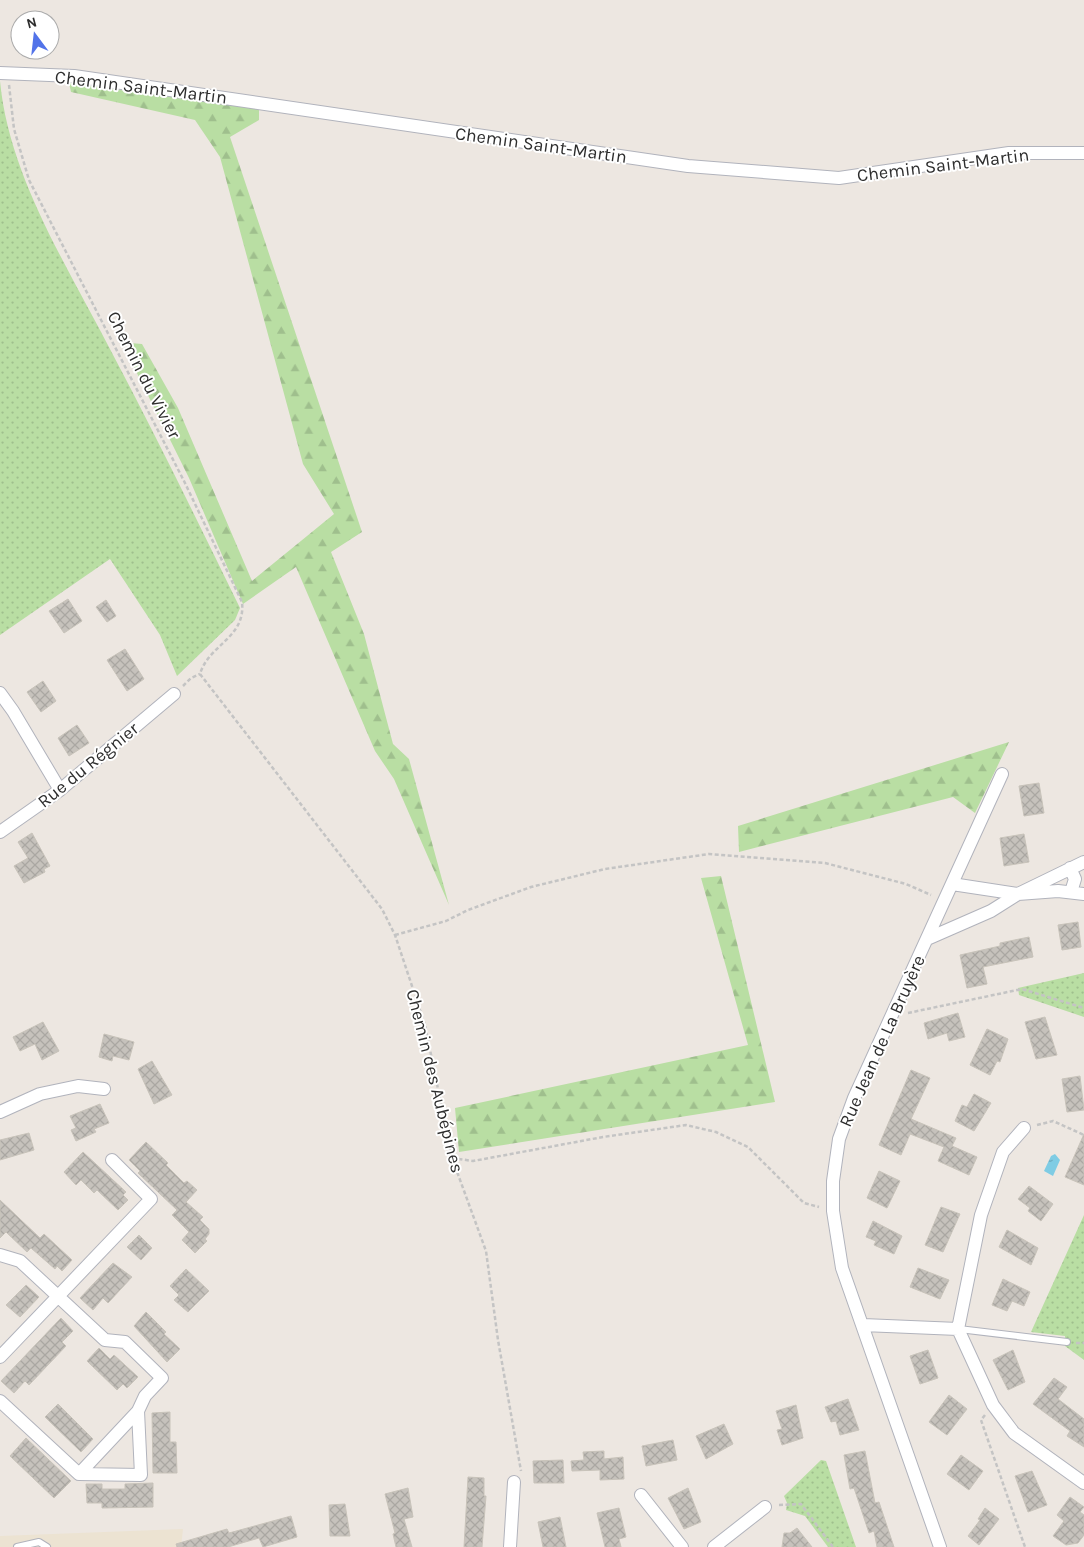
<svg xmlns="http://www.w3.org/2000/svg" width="1084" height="1547" font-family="Karla,sans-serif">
<defs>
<pattern id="grass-dots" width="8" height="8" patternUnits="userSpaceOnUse" patternTransform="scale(1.25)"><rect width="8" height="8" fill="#b9dea3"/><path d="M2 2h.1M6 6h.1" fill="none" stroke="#9fbf8d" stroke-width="1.8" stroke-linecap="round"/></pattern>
<pattern id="forest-firs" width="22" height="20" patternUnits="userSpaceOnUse" patternTransform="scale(1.25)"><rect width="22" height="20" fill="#b9dea3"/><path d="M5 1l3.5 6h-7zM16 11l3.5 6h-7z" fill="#9fbf8d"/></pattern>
<pattern id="water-ripples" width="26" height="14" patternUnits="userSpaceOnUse" patternTransform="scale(1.25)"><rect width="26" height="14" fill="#7fcce4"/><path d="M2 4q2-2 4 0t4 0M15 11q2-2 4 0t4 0" fill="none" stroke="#68a6b9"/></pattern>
<pattern id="building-cross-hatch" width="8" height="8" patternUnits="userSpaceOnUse" patternTransform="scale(1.25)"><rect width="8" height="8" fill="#c6c2bc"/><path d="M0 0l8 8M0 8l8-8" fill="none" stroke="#aaa7a2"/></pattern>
</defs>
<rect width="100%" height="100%" fill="#ede7e1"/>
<path fill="#ece3d2" d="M183,1529L181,1547H0V1536Z"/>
<path fill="url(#grass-dots)" d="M0,81C9,177 68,267 111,351C156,436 198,522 240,608L235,620L177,676L160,635L110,559L0,635Z
M1084,973V1017L1019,995L1018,988Z
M1084,1215V1360L1065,1346V1336L1031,1332Z
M821,1460L826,1461L856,1547H828L805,1516L786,1510L787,1503L784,1496Z"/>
<path fill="url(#forest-firs)" d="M69,83L259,109V120L230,137L362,532L331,552L364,634L393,744L409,759L449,905L394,779L375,751L296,567L243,604L189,478L130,359V343L142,344L178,408L252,581L334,514L303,464L220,157L195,120L71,92Z
M1009,742L975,813L953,797L739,852L738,826Z
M721,876L775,1102L459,1152L455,1108L748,1045L701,878Z"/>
<path fill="url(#water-ripples)" d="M1055,1154L1060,1160L1053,1176L1044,1171L1051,1156Z"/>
<path fill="url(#building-cross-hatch)" stroke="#c8c3ba" d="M68,599L82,621L64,633L49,611Z
M106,600L116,616L107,622L96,607Z
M125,649L144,679L127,691L107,660Z
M43,681L56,701L41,712L27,692Z
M77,725L89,743L69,756L58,738Z
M1039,783L1044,813L1024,816L1019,786Z
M32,833L50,866L44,869L45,872L24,883L14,866L28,858L18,842Z
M1024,834L1029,862L1004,866L1000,838Z
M1078,922L1081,947L1062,950L1058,925Z
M1029,937L1033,957L983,967L987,984L967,988L960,955L1000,946V943Z
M958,1013L965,1037L949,1041L947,1033L928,1039L924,1023Z
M1045,1017L1057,1055L1036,1059L1025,1022Z
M43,1022L59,1051L42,1060L35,1044L20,1051L13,1037Z
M987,1029L1008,1039L1000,1062L997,1061L990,1075L970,1065Z
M104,1034L134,1042L129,1060L113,1056L112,1061L99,1057Z
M152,1061L172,1095L154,1104L138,1069Z
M911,1070L930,1078L911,1119L956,1138L952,1146L977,1157L969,1175L938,1161L944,1147L910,1134L901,1155L879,1145Z
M1080,1076L1084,1110L1067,1112L1062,1079Z
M974,1094L991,1103L974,1131L955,1121L962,1105L967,1107Z
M100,1104L109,1123L94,1129L96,1132L76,1141L71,1130L76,1128L70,1116Z
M29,1133L34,1150L0,1160V1140Z
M1084,1134V1185L1065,1177Z
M146,1142L168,1163L166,1165L184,1183L187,1181L197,1190L186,1202L203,1217L200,1220L209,1229V1234L205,1239L207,1241L195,1253L182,1240L189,1232L172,1215L177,1210L138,1173L140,1171L129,1160Z
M83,1152L126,1192L123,1195L128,1200L118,1210L97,1190L94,1193L81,1180L76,1185L64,1172Z
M879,1171L900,1181L887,1208L867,1198Z
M1029,1186L1053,1204L1041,1221L1028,1211L1030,1208L1018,1199Z
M0,1200L40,1238L44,1234L72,1260L62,1271L57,1266L55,1269L31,1248L27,1252L6,1232L0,1238Z
M941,1207L960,1214L943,1252L925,1245Z
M873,1221L902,1236L894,1254L874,1245L876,1241L866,1237Z
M1007,1230L1038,1248L1031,1265L999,1247Z
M139,1235L152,1248L141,1260L127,1247Z
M113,1263L132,1277L108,1303L103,1298L93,1310L80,1298Z
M918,1268L949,1280L940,1299L910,1287Z
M186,1269L209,1291L188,1312L174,1300L179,1295L170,1286Z
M1003,1279L1030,1292L1024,1306L1012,1301L1007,1311L992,1305Z
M26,1285L39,1297L20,1317L6,1305Z
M146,1312L166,1332L164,1334L180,1349L167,1362L134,1326Z
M61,1318L73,1331L62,1342L66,1346L29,1385L25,1381L14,1393L1,1381Z
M99,1348L110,1359L114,1355L138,1377L127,1388L123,1384L117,1390L87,1361Z
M928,1350L938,1378L920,1384L910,1356Z
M1013,1350L1025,1382L1008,1390L993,1360Z
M1054,1378L1067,1387L1058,1399L1084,1419V1447L1067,1436L1070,1431L1033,1404Z
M949,1395L967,1409L947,1435L929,1422Z
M848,1399L859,1430L840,1435L836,1421L831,1422L825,1407Z
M58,1404L93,1439L81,1452L45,1417Z
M796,1405L803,1438L782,1445L777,1430L782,1429L776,1411Z
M170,1412V1442H176L177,1473H153L152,1413Z
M724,1424L733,1444L706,1459L696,1436Z
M26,1438L71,1481L54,1498L10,1456Z
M673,1440L677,1460L646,1466L642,1446Z
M604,1451V1459L623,1457L624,1479L600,1480V1470L572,1471L571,1461L584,1460L583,1452Z
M865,1451L875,1503L879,1502L894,1547H877L874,1531L869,1533L854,1488L850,1489L844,1455Z
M961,1455L983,1471L969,1490L947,1474Z
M563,1460L564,1483H534L533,1461Z
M1032,1471L1047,1505L1028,1512L1015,1476Z
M468,1477L484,1478V1496H486L482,1547H464Z
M153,1483V1507L102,1508V1503H87L86,1484H102V1489H125V1484Z
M408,1488L413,1517L404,1519L412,1547H396L393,1534L395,1533L385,1494Z
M688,1488L701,1522L684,1529L668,1498Z
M1070,1497L1084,1507L1080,1512L1084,1515V1535L1078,1543L1066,1545L1053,1536L1064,1521L1057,1515Z
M345,1504L350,1536H330L329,1505Z
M619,1508L626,1537L619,1539L621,1547H605L597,1513Z
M985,1508L999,1519L979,1545L968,1536L980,1520L978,1519Z
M291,1516L297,1537L263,1547L259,1538L228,1547H177L176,1544L227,1529L229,1533Z
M560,1517L566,1547H543L538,1522Z
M797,1528L812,1547H782L784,1533H790Z"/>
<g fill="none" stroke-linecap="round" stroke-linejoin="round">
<defs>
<path id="service" d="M959,1329L1067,1342
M17,1547L39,1542L47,1547"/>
<path id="minor" d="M0,73L74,76L688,166L839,178L1009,153H1084
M0,693L13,711L60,790
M0,832L60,790L174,694
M1070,868L1075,879L1071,892
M952,884L1018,894L1058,891L1084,894
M927,939L991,911L1018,894L1084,862
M0,1112L40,1094L78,1086L104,1089
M1024,1128L1003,1152L981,1215L958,1329L993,1405L1014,1433L1084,1483
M0,1255L20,1261L105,1340L125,1342L162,1378L145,1396L138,1411L79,1474L0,1401
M863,1325L958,1329
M0,1357L151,1199L112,1160
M79,1474L141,1475L138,1411
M641,1495L682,1547
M510,1547L514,1482
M714,1547L765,1507
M940,1547L842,1268L833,1211V1181L839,1139L854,1098L1002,774"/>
</defs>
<use href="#service" stroke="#b1b3bc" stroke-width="8"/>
<use href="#minor" stroke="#b1b3bc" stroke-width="14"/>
<path stroke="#c4c4c4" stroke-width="2.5" stroke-dasharray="4 2.5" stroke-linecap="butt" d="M9,85L14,129L29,180L184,481L242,602C246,638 209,644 200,674
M200,674L382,909L395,935L425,1025L452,1158L486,1251L498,1340L521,1471
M183,686L191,678L200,674
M395,935L446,921L468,910L531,887L605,869L709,854L825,863L906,884L931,895
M908,1013L1022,989L1084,1008
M1037,1125L1053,1121L1084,1135
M452,1158L473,1161L603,1137L686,1125L716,1132L748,1147L804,1203L819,1207
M1076,1343H1084
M985,1415L981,1420L1025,1547
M779,1505L801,1504L833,1547"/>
<use href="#service" stroke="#fff" stroke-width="6"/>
<use href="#minor" stroke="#fff" stroke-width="12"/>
</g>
<g text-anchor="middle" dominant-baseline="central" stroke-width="4" stroke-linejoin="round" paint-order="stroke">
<g font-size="18" fill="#2d2d2d" stroke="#fff">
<text transform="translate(141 87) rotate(7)">Chemin Saint-Martin</text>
<text transform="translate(541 145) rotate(8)">Chemin Saint-Martin</text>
<text transform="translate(943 165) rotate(-7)">Chemin Saint-Martin</text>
<text transform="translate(144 375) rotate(63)">Chemin du Vivier</text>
<text transform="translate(88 765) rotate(-39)">Rue du Régnier</text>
<text transform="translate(882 1041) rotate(-66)">Rue Jean de La Bruyère</text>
<text transform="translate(435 1081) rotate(76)">Chemin des Aubépines</text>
</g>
</g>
<g transform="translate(35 35) rotate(345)"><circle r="24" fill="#ffffff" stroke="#ababab"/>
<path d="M0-4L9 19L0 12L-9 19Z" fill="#5273e9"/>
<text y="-8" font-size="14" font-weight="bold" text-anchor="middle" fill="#2d2d2d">N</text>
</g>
</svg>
